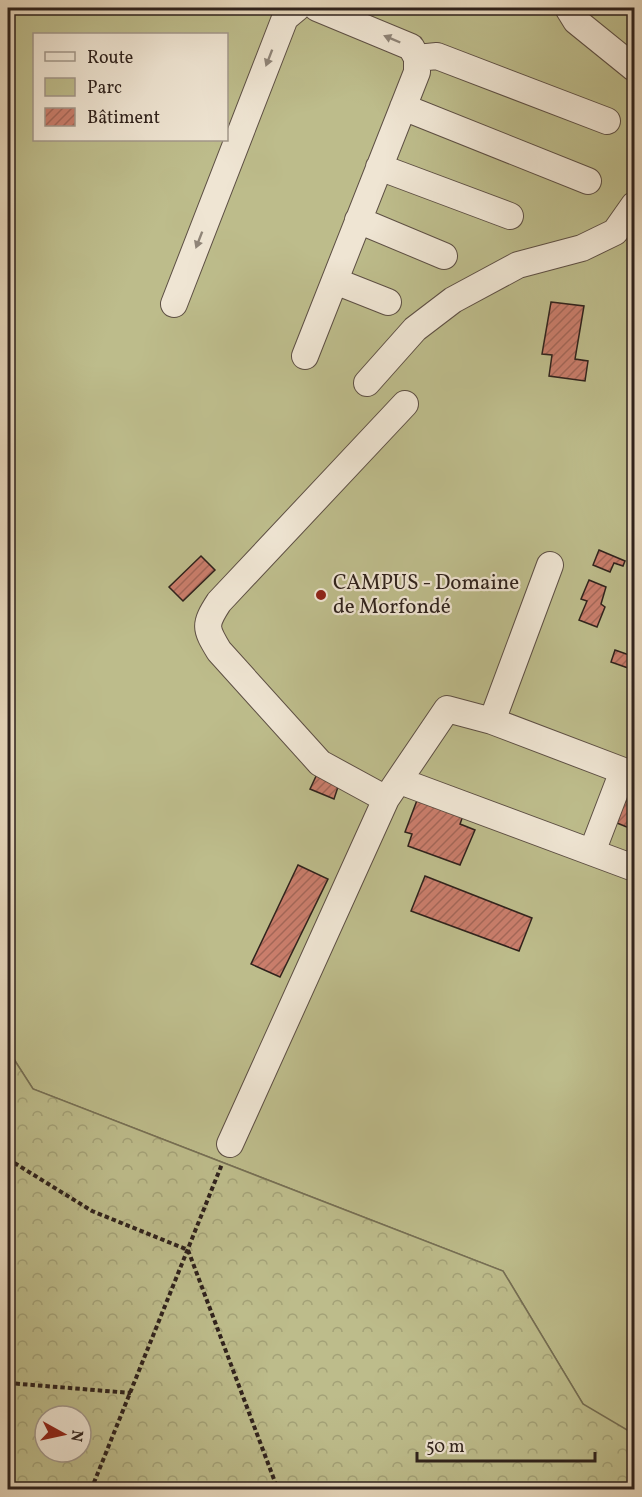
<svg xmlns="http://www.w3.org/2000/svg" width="642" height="1497" font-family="Vollkorn,serif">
<defs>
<pattern id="forest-crowns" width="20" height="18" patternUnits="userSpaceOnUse" patternTransform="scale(1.5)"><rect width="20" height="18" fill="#bdbc8b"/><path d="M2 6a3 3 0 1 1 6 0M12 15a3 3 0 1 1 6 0" fill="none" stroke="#a3a177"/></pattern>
<pattern id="building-hatch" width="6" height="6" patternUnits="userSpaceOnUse" patternTransform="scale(1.5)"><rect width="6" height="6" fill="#ca7e6c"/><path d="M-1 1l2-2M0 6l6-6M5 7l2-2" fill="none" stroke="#a46758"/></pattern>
</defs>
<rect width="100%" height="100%" fill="#e6d7bc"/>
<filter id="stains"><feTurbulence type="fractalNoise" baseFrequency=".00333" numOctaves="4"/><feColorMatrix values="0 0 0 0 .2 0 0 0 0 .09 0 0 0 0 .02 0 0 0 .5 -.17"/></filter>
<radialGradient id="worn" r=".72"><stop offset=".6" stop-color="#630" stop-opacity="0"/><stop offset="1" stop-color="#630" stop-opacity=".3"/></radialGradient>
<path fill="#bdbc8b" stroke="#766f54" stroke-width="1.5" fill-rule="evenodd" d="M8,8H634V1489L503,1271L33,1089L8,1050ZM34,34H226V140H34Z"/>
<path fill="url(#forest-crowns)" stroke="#766f54" stroke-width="1.5" fill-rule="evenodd" d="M8,1050L33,1089L503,1271L583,1404L634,1434V1489H8ZM45,1416H81V1452H45Z"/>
<path fill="url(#building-hatch)" stroke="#2f221c" stroke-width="1.5" d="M551,302L584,306L575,359L588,361L585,381L549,376L552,355L542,354Z
M599,550L625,561L623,566L614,563L610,572L593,565Z
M201,556L215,570L183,601L169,587Z
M589,580L606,587L601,604L605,607L597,627L579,620L587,601L581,599Z
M615,650L632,656L628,668L611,662Z
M318,772L340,781L334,799L310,789Z
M631,786L634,788V830L617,823L621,811L612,806L616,796L626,801Z
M419,795L464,813L460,824L475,830L460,865L408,846L412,834L405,832Z
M298,865L328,879L280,977L251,964Z
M425,876L532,918L519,951L411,911Z"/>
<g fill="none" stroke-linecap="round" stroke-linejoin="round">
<defs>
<path id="minor" d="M568,8L576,21L634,68
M417,58L437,56L607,121
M403,107L588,181
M379,167L510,216
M358,220L444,256
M335,281L388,302
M174,304L285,18L297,8
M305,356L417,72V58L411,47L317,8
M367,383L415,329L453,300L518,265L582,248L615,232L634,205
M550,565L492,721L634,775
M400,781L634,868
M386,799L320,763L219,651C205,628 204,625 219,602L405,404
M592,852L623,771
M230,1144L386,799L447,709L492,721"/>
</defs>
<use href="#minor" stroke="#5d4f44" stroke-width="28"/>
<path stroke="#2f221c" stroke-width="4" stroke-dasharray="4.5 3" stroke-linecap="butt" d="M8,1159L92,1211L188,1250L278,1490
M8,1383L131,1393
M91,1490L222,1164"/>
<use href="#minor" stroke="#efe5d3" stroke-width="26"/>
</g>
<defs><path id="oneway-solid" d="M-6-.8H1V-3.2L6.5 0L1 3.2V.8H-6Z" transform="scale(1.5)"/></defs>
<g fill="#8f8478">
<use href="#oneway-solid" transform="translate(392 39) rotate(-157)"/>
<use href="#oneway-solid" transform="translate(269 58) rotate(111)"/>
<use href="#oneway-solid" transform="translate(199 240) rotate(111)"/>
</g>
<circle fill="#8f2418" stroke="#efe5d3" stroke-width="2" cx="321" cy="595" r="6"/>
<g text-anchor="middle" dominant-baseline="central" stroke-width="4.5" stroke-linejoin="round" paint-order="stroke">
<g font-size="21" fill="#2f221c" stroke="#efe5d3" text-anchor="start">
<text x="333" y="583">CAMPUS - Domaine<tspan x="333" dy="24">de Morfondé</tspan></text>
</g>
</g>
<rect width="642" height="1497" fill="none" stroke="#e6d7bc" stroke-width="30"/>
<rect x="9" y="9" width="624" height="1479" fill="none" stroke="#2f221c" stroke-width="3"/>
<rect x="15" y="15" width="612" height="1467" fill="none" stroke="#2f221c" stroke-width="1.5"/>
<rect x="33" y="33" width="195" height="108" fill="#efe5d3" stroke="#a2978a" stroke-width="1.5"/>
<rect x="45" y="52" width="30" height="9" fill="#efe5d3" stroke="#a2978a" stroke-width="1.5"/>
<text x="87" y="63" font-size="18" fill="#2f221c">Route</text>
<rect x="45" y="78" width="30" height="18" fill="#bdbc8b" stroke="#a2978a" stroke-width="1.5"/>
<text x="87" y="93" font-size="18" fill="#2f221c">Parc</text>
<rect x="45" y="108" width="30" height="18" fill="url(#building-hatch)" stroke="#a2978a" stroke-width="1.5"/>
<text x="87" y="123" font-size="18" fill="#2f221c">Bâtiment</text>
<g transform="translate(63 1434) rotate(98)"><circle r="28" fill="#efe5d3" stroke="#a2978a" stroke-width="1.5"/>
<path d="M0-4.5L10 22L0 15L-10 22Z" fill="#8f2418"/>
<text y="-9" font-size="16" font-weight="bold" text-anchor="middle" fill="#2f221c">N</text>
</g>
<path d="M417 1452v9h178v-9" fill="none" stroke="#2f221c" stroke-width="3"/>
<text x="426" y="1452" font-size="18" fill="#2f221c" stroke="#efe5d3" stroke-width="4.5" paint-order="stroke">50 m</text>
<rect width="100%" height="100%" filter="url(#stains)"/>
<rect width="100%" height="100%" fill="url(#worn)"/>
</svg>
